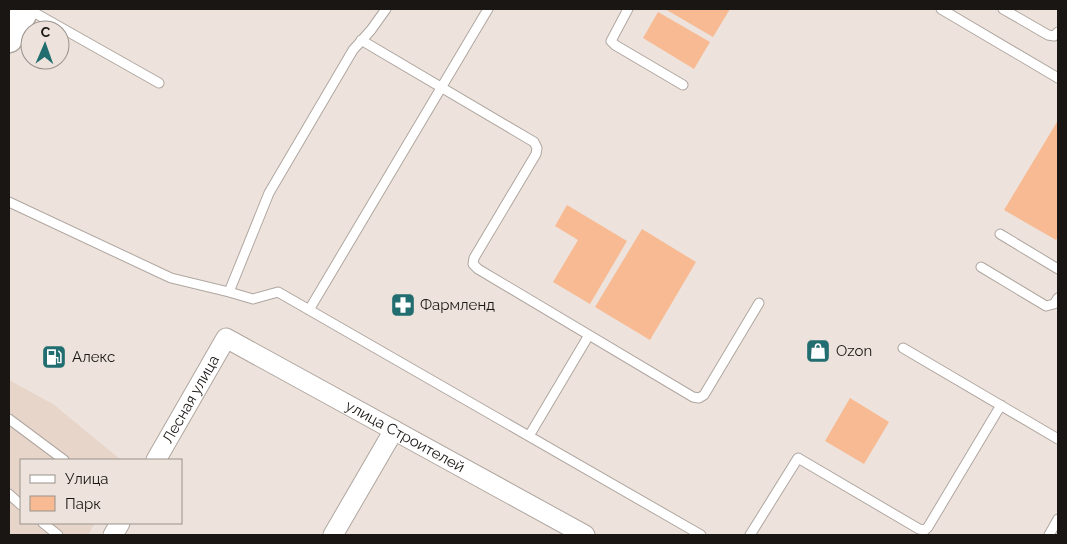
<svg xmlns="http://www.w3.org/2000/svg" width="1067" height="544" font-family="Raleway,sans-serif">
<rect width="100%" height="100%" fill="#ede3dc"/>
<path fill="#e7d5ca" d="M9,380L53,404L121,460H21V523H95L88,535H9Z"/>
<path fill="#f7ba92" d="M665,9H730L713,37Z
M658,12L710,42L694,69L643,38Z
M1057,122L1058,237L1056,240L1004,210Z
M567,205L627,241L590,304L553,282L578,240L555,226Z
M642,229L696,262L650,340L595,307Z
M850,398L889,422L864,464L825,441Z"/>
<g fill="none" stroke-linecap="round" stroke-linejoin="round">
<defs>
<path id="lane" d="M28,9L159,83
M386,9L371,30L353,50L269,193L229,292L253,299L278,292L701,535
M628,9L611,41L615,45L683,85
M941,9L1058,78
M1003,9L1048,35L1054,36L1058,32
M361,40L534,142L537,148L536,154L474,258L473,264L478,269L693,397L699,398L704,395L759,303
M9,202L171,278L229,292
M1000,234L1058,269
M981,267L1046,306L1054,304L1058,298
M309,310L488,9
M903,348L1058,439
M9,419L64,460
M529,436L589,335
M9,494L21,505
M43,523L58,535
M750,535L798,458L919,529L925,530L928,527L1001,405
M1049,535L1058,519"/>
<g id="street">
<path id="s1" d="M156,460L226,338L585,535"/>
<path d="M113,535L120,523"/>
<path d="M333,535L394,430"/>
</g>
<path id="secondary" d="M9,39L26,9"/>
</defs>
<use href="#lane" stroke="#b0a6a0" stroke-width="11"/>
<use href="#street" stroke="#b0a6a0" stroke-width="21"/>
<use href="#secondary" stroke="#b0a6a0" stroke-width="29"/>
<use href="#lane" stroke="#fff" stroke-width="9"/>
<use href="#street" stroke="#fff" stroke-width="19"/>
<use href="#secondary" stroke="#fff" stroke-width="26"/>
</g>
<defs>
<symbol id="pharmacy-square" viewBox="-11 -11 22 22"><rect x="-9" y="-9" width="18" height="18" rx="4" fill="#226d6f" stroke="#ede3dc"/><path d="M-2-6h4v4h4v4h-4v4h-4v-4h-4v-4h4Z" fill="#fff"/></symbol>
<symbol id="shop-square" viewBox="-11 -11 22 22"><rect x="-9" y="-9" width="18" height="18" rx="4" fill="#226d6f" stroke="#ede3dc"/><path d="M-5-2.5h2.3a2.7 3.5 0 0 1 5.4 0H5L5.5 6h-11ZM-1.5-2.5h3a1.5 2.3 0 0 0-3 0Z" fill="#fff"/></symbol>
<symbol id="fuel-square" viewBox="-11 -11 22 22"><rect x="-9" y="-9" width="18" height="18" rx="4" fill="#226d6f" stroke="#ede3dc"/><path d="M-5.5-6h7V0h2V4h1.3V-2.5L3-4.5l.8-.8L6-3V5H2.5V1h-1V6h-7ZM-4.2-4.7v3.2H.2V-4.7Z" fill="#fff"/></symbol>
</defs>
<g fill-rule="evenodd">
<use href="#pharmacy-square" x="389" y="291" width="28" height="28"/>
<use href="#shop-square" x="804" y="337" width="28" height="28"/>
<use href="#fuel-square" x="40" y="343" width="28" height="28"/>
</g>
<g text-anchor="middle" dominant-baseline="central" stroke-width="5" stroke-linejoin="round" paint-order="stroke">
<g font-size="15" fill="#1a1614" stroke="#ede3dc" text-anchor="start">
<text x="420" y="305">Фармленд</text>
<text x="836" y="351">Ozon</text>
<text x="72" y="357">Алекс</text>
</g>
<g font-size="15" fill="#1a1614" stroke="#ede3dc">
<text stroke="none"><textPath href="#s1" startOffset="70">Лесная улица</textPath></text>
<text stroke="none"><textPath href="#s1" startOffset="345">улица Строителей</textPath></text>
</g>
</g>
<rect width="1067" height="544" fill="none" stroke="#1a1614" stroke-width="20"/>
<rect x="20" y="459" width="162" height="65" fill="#ede3dc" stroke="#99918c"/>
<rect x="30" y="475" width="25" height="8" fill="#ffffff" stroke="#99918c"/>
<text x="65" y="484" font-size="15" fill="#1a1614">Улица</text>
<rect x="30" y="496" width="25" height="15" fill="#f7ba92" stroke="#99918c"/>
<text x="65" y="509" font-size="15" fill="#1a1614">Парк</text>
<g transform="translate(45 45) rotate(2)"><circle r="24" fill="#ede3dc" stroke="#99918c"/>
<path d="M0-4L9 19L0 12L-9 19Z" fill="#226d6f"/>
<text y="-8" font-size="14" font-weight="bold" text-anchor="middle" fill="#1a1614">С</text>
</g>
</svg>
